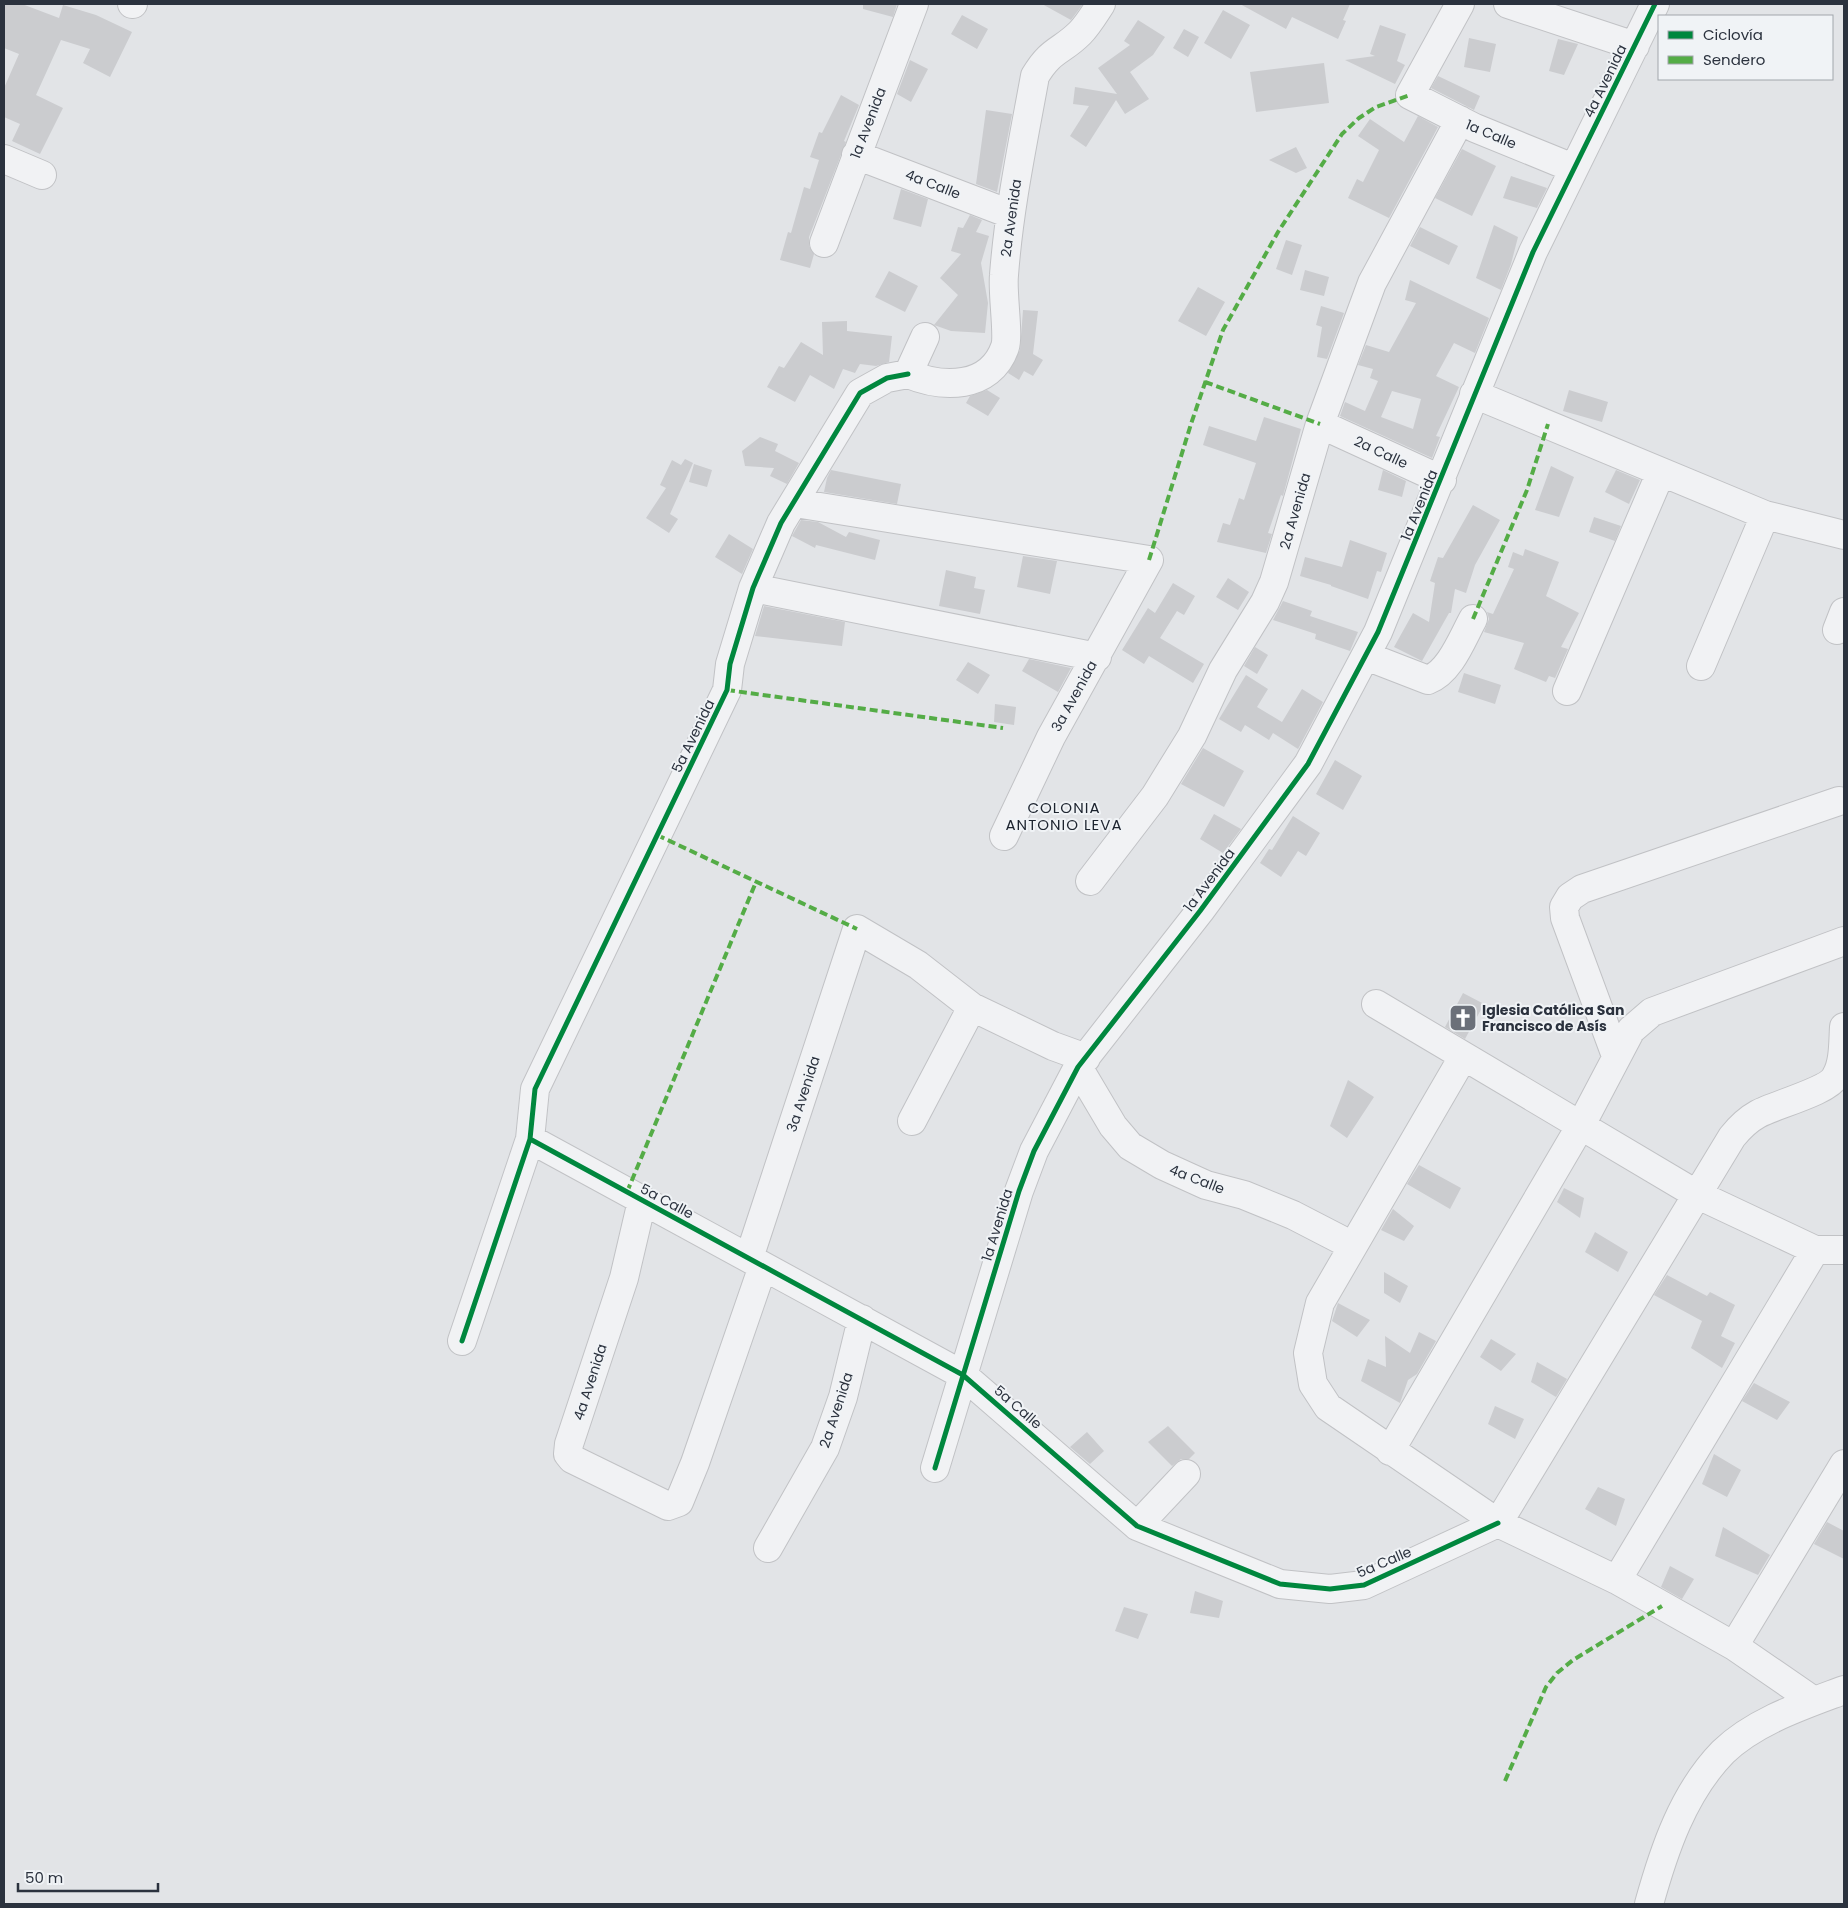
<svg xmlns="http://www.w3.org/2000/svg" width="1848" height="1908" font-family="Poppins,sans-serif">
<rect width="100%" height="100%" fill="#e2e4e7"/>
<path fill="#cbcccf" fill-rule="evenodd" d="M4,4H22L59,18L63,5L96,15L132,32L110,77L83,63L90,49L61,40L36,95L63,108L40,154L12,141L20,124L4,117V88L19,54L4,48Z
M863,4H897L893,17L863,9Z
M1042,4H1083L1071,20Z
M1240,4H1350L1343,20L1346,21L1338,39L1292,17L1286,29Z
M1223,10L1250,25L1231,59L1204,43Z
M962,15L988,29L977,49L951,34Z
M1138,20L1165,37L1153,55L1130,72L1149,99L1125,114L1116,100L1086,147L1070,136L1089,106L1073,104L1075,87L1117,94L1098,68L1130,45L1124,41Z
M1380,25L1406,34L1397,61L1405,65L1395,84L1345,60L1375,56L1370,54Z
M1184,29L1199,37L1188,57L1173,48Z
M1469,38L1496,44L1490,72L1464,67Z
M1558,39L1578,44L1564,75L1549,71Z
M910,60L928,69L911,102L897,94Z
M1324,63L1329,103L1256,112L1250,72Z
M1438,76L1480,96L1474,110L1431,88Z
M841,95L859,105L844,141L846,142L809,237V246L814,254L810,268L780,260L788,232L791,233L804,187L810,189L819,160L810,157L819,132L822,133Z
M986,110L1012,114L997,192L976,184Z
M1418,116L1438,127L1389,218L1348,198L1357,179L1363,182L1379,150L1358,136L1370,119L1404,142Z
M1296,147L1307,168L1296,173L1269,160Z
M1462,149L1496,166L1472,216L1435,198Z
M1511,176L1547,188L1537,208L1503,198Z
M901,189L928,199L921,227L893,219Z
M970,215L982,220L976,232L989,236L981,263L988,303L985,333L951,331L934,325L958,295L940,278L961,254L951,251L958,227L963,228Z
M1494,225L1518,237L1511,264L1501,290L1476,278Z
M1420,227L1458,246L1449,265L1410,246Z
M1286,240L1302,245L1292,275L1276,269Z
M1305,270L1329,277L1324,296L1300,290Z
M889,271L918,286L905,312L875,297Z
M1410,280L1489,318L1475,353L1454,343L1436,376L1459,387L1436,436L1440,437L1432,458L1340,416L1345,402L1365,411L1378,381L1370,378L1373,369L1358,365L1366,345L1389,352L1416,303L1405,300ZM1392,391L1421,399L1413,429L1381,417Z
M1198,287L1225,302L1206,336L1178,321Z
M1321,306L1344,313L1327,359L1317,357L1322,327L1316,325Z
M1023,310L1038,311L1033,354L1043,360L1033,376L1024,371L1019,380L1008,373L1020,350Z
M847,321V331L892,336L889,362L876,366L860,364L855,373L843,369L834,389L810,375L795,402L767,387L779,366L784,368L801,342L823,355L822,322Z
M987,390L1000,398L988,416L966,403L970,396Z
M1569,390L1608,402L1602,422L1563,411Z
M1264,417L1301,429L1283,496L1281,495L1268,533L1272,534L1266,553L1217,542L1223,523L1230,525L1239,498L1244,500L1256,463L1203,445L1209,426L1256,441Z
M760,437L778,444L775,451L799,463L787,484L770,476L774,468L745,466L742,451Z
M685,459L693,463L670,514L678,519L669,533L646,518L666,488L660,485L672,460L681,465Z
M694,464L712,470L707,487L689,482Z
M1551,466L1574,477L1559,517L1535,510Z
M831,470L901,484L897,504L824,492L827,478Z
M1383,470L1406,481L1402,497L1378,490Z
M1616,470L1640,480L1629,504L1605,492Z
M1473,505L1500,520L1475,565L1466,593L1455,589L1451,613H1449L1422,661L1394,647L1413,613L1429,622L1435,583L1430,581L1438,557L1443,558Z
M1594,517L1621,526L1615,541L1589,532Z
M801,520L818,522L846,537L849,532L880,540L875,560L816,545L815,548L792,536Z
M729,534L753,549L742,574L715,557Z
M1350,540L1387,553L1381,572L1377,571L1368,599L1331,586V585L1300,576L1305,557L1342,567Z
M1525,549L1559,562L1546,596L1579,613L1561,647L1568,649L1555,678L1549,676L1546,682L1514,669L1524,643L1484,632L1489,619L1487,612L1493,614L1514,569L1508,567L1513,552L1523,556Z
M1023,556L1057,561L1050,594L1017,587Z
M946,570L976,577L974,588L985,590L980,614L939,606Z
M1228,578L1249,592L1238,610L1216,597Z
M1173,583L1195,596L1184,615L1177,611L1160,638L1204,664L1193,683L1149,656L1144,664L1122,650L1148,608L1155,613Z
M1283,601L1312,611L1310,616L1358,632L1350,651L1315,639L1316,634L1273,620Z
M764,606L845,622L842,646L755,636Z
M1255,647L1268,655L1257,674L1244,666Z
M1029,659L1071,668L1058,692L1022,671Z
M968,662L990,675L978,694L956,680Z
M1464,673L1501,685L1495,704L1458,692Z
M1246,675L1268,689L1257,707L1282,722L1302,689L1323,702L1298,749L1273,733L1269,740L1245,725L1241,732L1219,719Z
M995,704L1016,707L1014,725L994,722Z
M1203,748L1244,771L1224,807L1181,784Z
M1335,760L1362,776L1343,810L1316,794Z
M1214,814L1241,829L1223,853L1200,839Z
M1293,816L1320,833L1306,856L1298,851L1281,877L1260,863L1269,849L1272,850Z
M1463,993L1484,1004L1465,1039L1445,1027Z
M1348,1080L1374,1097L1347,1138L1330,1126Z
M1419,1165L1461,1188L1450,1209L1407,1184Z
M1564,1188L1584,1198L1580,1218L1557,1202Z
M1393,1209L1414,1226L1404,1241L1381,1230Z
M1595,1232L1628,1252L1618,1272L1585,1252Z
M1384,1272L1408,1286L1400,1303L1384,1293Z
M1667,1275L1707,1296L1710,1292L1735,1305L1721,1336L1735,1343L1722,1368L1691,1348L1702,1321L1654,1295Z
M1338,1303L1370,1320L1357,1337L1332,1321Z
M1419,1332L1436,1341L1417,1374L1408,1380L1400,1403L1361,1381L1368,1359L1386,1367L1385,1336L1410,1353Z
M1491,1339L1516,1354L1501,1371L1480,1357Z
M1537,1362L1567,1379L1556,1397L1531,1382Z
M1754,1383L1790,1402L1777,1420L1742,1401Z
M1495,1406L1524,1419L1515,1439L1488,1424Z
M1168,1426L1195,1453L1189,1459H1181L1172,1466L1148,1442Z
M1087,1432L1104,1451L1090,1464L1070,1447Z
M1714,1454L1741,1470L1727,1497L1702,1484Z
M1598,1487L1625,1499L1616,1526L1585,1509Z
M1827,1522L1844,1531V1559L1814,1544Z
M1723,1527L1770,1555L1758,1575L1715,1556Z
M1670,1566L1694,1579L1682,1599L1661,1587Z
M1195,1591L1223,1601L1219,1618L1190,1613Z
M1124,1607L1148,1614L1138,1639L1115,1631Z"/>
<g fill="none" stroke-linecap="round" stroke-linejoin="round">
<defs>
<path id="minor" d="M132,4H133
M1460,4L1410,95L1475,128L1573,168
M1508,4L1635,46
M856,155L1010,214
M4,159L42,175
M824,243L914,4
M908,374C942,388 990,390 1005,347C1009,335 1002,292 1004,275C1009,208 1023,142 1035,76C1051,49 1061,52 1080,33C1088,25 1095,13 1101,4
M908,374L925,337
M1474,394L1765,515L1844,535
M1320,424L1442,480
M795,503L1149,560L1051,737L1004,836
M753,588L1097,657
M1837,630L1844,612
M1366,656L1428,680C1450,672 1462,639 1473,619
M1701,666L1765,515
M1567,691L1661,472
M1090,881L1155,796L1192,736L1223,670L1265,602L1274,582L1320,424L1372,283L1460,120
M1376,1004L1696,1194L1815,1250H1844
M1616,1056L1565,918L1564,907L1570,897L1582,889L1839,801
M1463,1057L1320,1303L1308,1353L1313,1384L1328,1407L1498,1523L1617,1580L1734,1646L1814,1701
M1078,1067L1113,1126L1130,1146L1162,1165L1206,1185L1244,1195L1293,1215L1353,1246
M912,1121L972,1007
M530,1139L963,1375L1137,1526L1280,1584L1330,1589L1364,1585L1498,1523
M642,1201L624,1278L569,1444L568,1454L572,1459L668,1506L679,1502L695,1463L763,1266
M749,1258L857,929L918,965L972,1007L1053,1046L1086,1058
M462,1341L530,1139L535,1089L727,690L730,664L753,588L781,523L860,393L887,378L908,374
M1390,1451L1581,1125L1631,1030L1652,1012L1844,941
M935,1468L1019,1191L1034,1151L1078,1067L1200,911L1308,764L1378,632L1533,252L1655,4
M1498,1523L1732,1137C1740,1127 1747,1120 1758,1114C1774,1105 1829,1091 1836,1076C1844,1062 1843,1043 1844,1027
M1137,1526L1186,1474
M768,1548L825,1448L843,1397L862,1319
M1617,1580L1815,1250
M1734,1646L1844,1464
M1649,1904C1664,1850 1683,1793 1723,1752C1755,1721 1804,1705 1844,1690"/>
</defs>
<use href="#minor" stroke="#c1c2c5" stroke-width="30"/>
<use href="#minor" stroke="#f1f2f4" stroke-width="28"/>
<path stroke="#54ac46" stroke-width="4" stroke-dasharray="8 4" stroke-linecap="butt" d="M1205,382L1320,424
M1149,560L1191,424L1223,330L1278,232L1342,134L1359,118L1376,107L1410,95
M1473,619L1527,490L1548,424
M727,690L1003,728
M657,835L857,929
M627,1192L756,882
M1505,1781L1546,1687L1557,1673L1573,1660L1662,1606"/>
<defs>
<path id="cycleway" d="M530,1139L963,1375L1137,1526L1280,1584L1330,1589L1364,1585L1498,1523
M462,1341L530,1139L535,1089L727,690L730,664L753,588L781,523L860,393L887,378L908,374
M935,1468L1019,1191L1034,1151L1078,1067L1200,911L1308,764L1378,632L1533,252L1655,4"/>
</defs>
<use href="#cycleway" stroke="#f0f3f6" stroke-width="8"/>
<use href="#cycleway" stroke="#00873e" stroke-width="5"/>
</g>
<defs>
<symbol id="church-square" viewBox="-11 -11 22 22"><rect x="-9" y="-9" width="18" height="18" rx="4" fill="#6b7079" stroke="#f0f3f6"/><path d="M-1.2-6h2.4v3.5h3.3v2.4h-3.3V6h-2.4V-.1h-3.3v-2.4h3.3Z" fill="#fff"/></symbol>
</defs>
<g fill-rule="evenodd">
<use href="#church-square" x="1447" y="1002" width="32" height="32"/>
</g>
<g text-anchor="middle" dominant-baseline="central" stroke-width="4" stroke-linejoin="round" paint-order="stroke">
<g font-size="14" fill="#2b323e" stroke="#f0f3f6">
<text transform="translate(1605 81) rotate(-64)">4a Avenida</text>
<text transform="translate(868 123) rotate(-69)">1a Avenida</text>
<text transform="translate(1491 134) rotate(23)">1a Calle</text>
<text transform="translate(933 184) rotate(21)">4a Calle</text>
<text transform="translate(1011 218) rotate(-82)">2a Avenida</text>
<text transform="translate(1381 452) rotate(25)">2a Calle</text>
<text transform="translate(1419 505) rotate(-68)">1a Avenida</text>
<text transform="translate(1295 511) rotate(-74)">2a Avenida</text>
<text transform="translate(1074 696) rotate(-61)">3a Avenida</text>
<text transform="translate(693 736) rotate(-64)">5a Avenida</text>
<text transform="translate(1209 880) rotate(-53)">1a Avenida</text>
<text transform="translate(803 1094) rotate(-72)">3a Avenida</text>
<text transform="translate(1197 1179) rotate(21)">4a Calle</text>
<text transform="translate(667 1201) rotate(28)">5a Calle</text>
<text transform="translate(997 1225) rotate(-73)">1a Avenida</text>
<text transform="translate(590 1382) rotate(-72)">4a Avenida</text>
<text transform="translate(1018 1407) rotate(41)">5a Calle</text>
<text transform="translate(836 1410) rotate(-72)">2a Avenida</text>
<text transform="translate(1384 1562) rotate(-23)">5a Calle</text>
</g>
<g font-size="14" font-weight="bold" fill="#2b323e" stroke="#f0f3f6" text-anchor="start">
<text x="1482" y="1010">Iglesia Católica San<tspan x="1482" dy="16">Francisco de Asís</tspan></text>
</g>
<g font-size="15" letter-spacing="1" fill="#1d242f" stroke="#f0f3f6">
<text x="1064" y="807">COLONIA<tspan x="1064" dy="17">ANTONIO LEVA</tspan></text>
</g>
</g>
<rect width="1848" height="1908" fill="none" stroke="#2b323e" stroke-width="10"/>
<rect x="1658" y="15" width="175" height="65" fill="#f0f3f6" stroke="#a1a6ac"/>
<rect x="1668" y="31" width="25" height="8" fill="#00873e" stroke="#a1a6ac"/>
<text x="1703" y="40" font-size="15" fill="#2b323e">Ciclovía</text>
<rect x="1668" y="56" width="25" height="8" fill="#54ac46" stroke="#a1a6ac"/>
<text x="1703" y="65" font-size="15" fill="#2b323e">Sendero</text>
<path d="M18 1883v8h140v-8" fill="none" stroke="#2b323e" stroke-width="2.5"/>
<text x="25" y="1883" font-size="15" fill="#2b323e" stroke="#f0f3f6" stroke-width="4" paint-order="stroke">50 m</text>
</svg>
